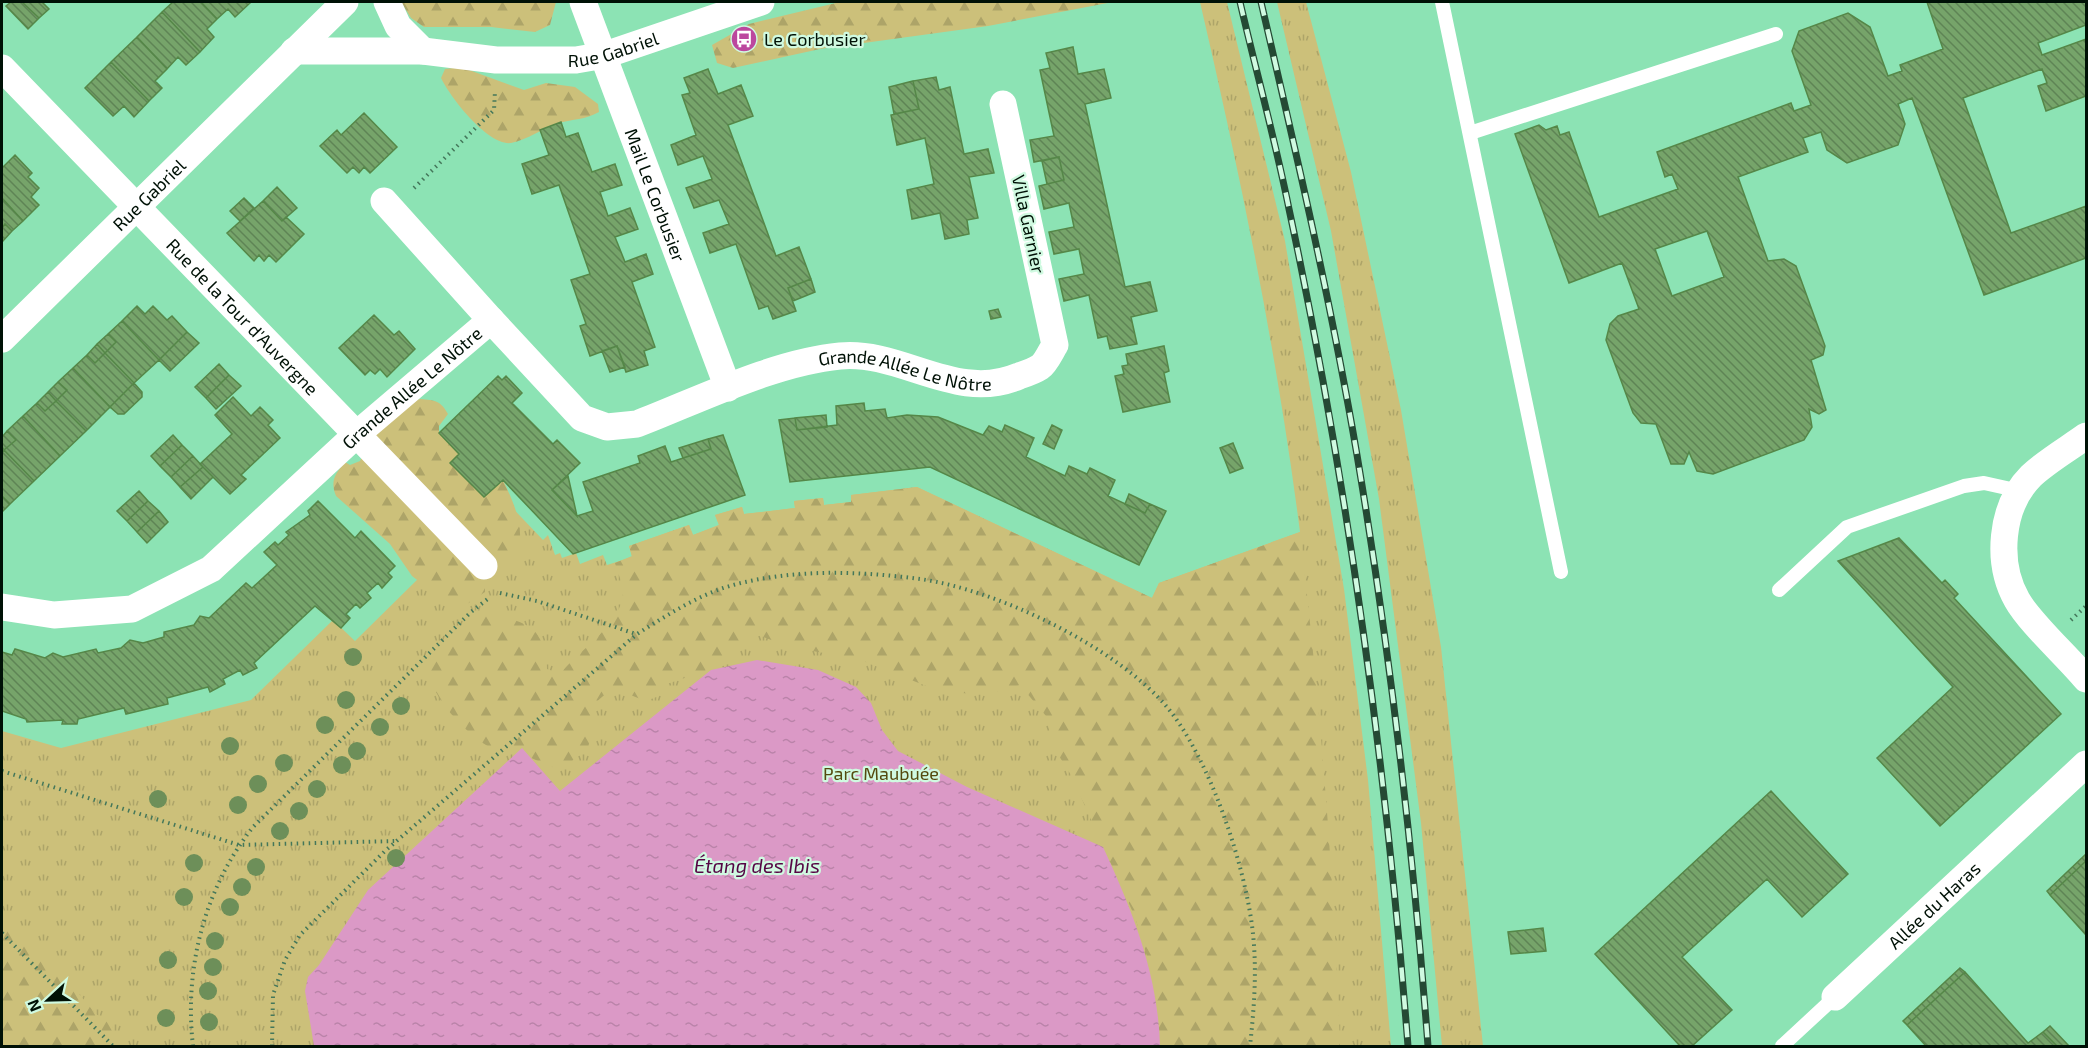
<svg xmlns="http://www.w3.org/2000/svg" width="2088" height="1048" font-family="'Exo 2',sans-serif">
<defs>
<pattern id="grass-tufts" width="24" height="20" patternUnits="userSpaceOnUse" patternTransform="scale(1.5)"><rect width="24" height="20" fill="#ccc07a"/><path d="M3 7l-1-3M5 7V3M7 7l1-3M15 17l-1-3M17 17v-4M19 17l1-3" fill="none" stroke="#ada468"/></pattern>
<pattern id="forest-firs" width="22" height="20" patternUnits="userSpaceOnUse" patternTransform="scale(1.5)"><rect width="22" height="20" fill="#ccc07a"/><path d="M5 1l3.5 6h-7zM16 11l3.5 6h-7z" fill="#ada468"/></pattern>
<pattern id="water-ripples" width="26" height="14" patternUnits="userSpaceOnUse" patternTransform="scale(1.5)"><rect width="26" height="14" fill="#db99c6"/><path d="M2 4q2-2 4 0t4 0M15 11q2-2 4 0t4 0" fill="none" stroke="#ba83a9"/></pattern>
<pattern id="building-back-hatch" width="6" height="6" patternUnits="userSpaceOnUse" patternTransform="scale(1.5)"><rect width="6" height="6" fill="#76a46a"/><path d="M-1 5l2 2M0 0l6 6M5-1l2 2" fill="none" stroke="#5e8455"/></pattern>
</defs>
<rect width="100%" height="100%" fill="#8ce3b4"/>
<path fill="url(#grass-tufts)" d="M1200,2H1227L1285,241L1344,589L1368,780L1391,1046H2V731L61,748L251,700L333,620L355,641L423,574L418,430L484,497L489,493L502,497L543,540L548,535L555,555L560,553L562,558L576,553L580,564L603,555L607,565L632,557L629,546L689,525L693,535L719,525L715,515L742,507L744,514L795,508L794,501L823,498L824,505L851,502V495L917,487L1152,598L1159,583L1300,532C1277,353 1241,178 1200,2Z
M1277,2H1306L1351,172L1401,410L1441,647L1483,1046H1442L1421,823L1379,499L1331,231Z"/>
<path fill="url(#forest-firs)" d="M401,2H556L550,25L535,32L491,27H424L411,18Z
M840,2H1113L988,26L820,49L733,68L717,63L712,45L749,24Z
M461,67L524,90L546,83L575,87L598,104L599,112C585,120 573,119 559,123C543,128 527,140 511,143C488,146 450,97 441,78L445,69Z
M420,399C435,400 441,401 448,414L439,426V433L459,454L450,463L484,497L503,480C517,510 529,536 511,566L490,570L485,581V592L461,608L450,611L434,593L412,576L390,544L336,496C330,481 335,474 345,462L350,465L360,461L374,430L404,404Z
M917,487L1152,598L1159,583L1300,532C1320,703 1334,874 1340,1046H1160L1152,973L1135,917L1071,775L1054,748L1046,716L1020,685L985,695L939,691L858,659L790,647L755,634L705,671L664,685L659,696L646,701C618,691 615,681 592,707L593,726L588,748L561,770C546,765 533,758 518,753C508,750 495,751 486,745C466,733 419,687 432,661C442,641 466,628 483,614C504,616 537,622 543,645C546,653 546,661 547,669L560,674C579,650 625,622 623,590C622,581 617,571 615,563L632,556L629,546L689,525L693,535L719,525L715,515L742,507L744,514L795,508L794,501L823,498L824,505L851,502V495Z
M2,914L65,971L74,988L96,1014L112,1025L118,1046H2Z"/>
<path fill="url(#water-ripples)" d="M757,660L818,670L856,687L871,703L882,730L898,751L967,787L1103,847C1133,912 1158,974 1160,1046H314L305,991L308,977L319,965L368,890L522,748L560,791L711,670Z"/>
<path fill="url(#building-back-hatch)" stroke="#558748" stroke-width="1.5" fill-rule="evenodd" d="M11,2H22L39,18L28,29L6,6Z
M22,2H42L49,9L39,18Z
M173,2H201L217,19L207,29L214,37L200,52L162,12Z
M201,2H248L250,3L235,17L228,9L217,19Z
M1927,2H2086V25L2038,43L2042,55L2086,39V96L2046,111L2038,86L2047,83L2042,69L1963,98L2011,233L2086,206V258L1984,295L1912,98L1898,104L1905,124L1898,145L1847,163L1827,150L1821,132L1803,138L1808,152L1738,177L1768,261L1784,259L1796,266L1825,346L1823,355L1811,360L1826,410L1819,414L1809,409L1812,427L1804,440L1713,474L1697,471L1689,452L1684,464H1671L1656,424L1641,423L1633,413L1606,340L1610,324L1618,316L1639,309L1622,263L1569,283L1515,134L1539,125L1546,130L1557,126L1560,135L1569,132L1599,217L1678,189L1672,174L1665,177L1657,152L1791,103L1794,111L1811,105L1792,51L1799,31L1848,13L1870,27L1888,76L1902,71L1900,65L1943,49ZM1707,231L1724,277L1672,296L1655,249Z
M162,12L200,52L186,65L178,57L167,69L137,37Z
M137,37L167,69L155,81L162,88L149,101L111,62Z
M1073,47L1078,74L1104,69L1111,98L1085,104L1125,287L1150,282L1157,311L1131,317L1137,344L1110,349L1107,336L1098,338L1089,295L1064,301L1059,279L1084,274L1079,249L1054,254L1049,232L1074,227L1069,203L1044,209L1039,186L1064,180L1059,157L1034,162L1030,140L1054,136L1040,70L1050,68L1046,53Z
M111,62L149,101L134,117L124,106L113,116L85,88Z
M708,69L718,94L741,85L753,116L728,125L776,256L799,247L811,279L788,288L796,311L773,319L768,306L759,309L736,244L710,253L703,233L729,224L719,200L694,208L686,188L712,179L703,156L678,165L671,145L696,135L682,95L690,93L684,78Z
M936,77L939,90L950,87L964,154L988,149L994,173L969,177L978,218L967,220L969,234L945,239L940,213L912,219L907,190L934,184L925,138L897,145L891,115L919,109L913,81Z
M913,81L919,109L894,114L889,87Z
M364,113L397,147L370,173L364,167L359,173L353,167L347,173L320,146L337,130L341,135Z
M561,122L566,137L578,133L592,172L615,164L622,185L600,192L608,216L630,208L638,229L615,237L625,262L646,254L653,274L632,282L655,347L644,351L648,365L626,372L617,346L590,356L580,326L586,324L571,280L590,274L559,185L532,194L522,164L549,155L540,130Z
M15,155L32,173L28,177L39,188L31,197L39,205L23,221L2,198V168Z
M1059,157L1064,180L1047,184L1042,161Z
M277,187L297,208L282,221L263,201Z
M2,198L23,221L12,231L5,224L2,228Z
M244,198L254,208L240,221L230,211Z
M263,201L282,221L286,217L304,234L276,262L269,255L264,261L259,255L254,261L227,233Z
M5,224L12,231L2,242V228Z
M811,279L815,292L793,301L788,288Z
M137,306L145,314L153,306L167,320L172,316L187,332L159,360L122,321Z
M998,309L1001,317L991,319L989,311Z
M374,315L394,335L399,331L415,349L387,377L380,369L375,374L370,370L365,375L339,348Z
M122,321L159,360L134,383L105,353L116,342L108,334Z
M187,332L199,343L170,371L159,360Z
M108,334L116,342L105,353L97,344Z
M97,344L105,353L95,363L87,355Z
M617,346L625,367L610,372L602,351Z
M1164,346L1169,371L1164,373L1170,402L1123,412L1115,376L1124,374L1122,366L1128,365L1126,354Z
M105,353L134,383L110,407L73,368L87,355L95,363Z
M219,364L229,375L206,398L195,387Z
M73,368L110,407L86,431L56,401L67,390L58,382Z
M229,375L241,386L216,409L206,398Z
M498,376L502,380L506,376L522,393L512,403L553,444L557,440L580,463L552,490L577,516L593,511L583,482L640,463L638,456L665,446L671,462L711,449L708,439L723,435L745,495L573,554L503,480L484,497L450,463L459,454L439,433Z
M58,382L67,390L56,401L48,392Z
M134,383L142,392V397L124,414H118L110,407Z
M48,392L56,401L45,411L37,403Z
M233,397L251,416L260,407L273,420L268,425L280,438L241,475L246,479L230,494L200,464L232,434L215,415Z
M56,401L86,431L60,456L23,416L37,403L45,411Z
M864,403L865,411L885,409L887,418L907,415L938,417L983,435L989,426L1002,432L1005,425L1034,438L1026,457L1065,476L1069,466L1087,474L1090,468L1115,480L1108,496L1145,513L1150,504L1166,511L1139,565L930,467L790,482L779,420L795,418L797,430L837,425L836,406Z
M826,415L827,427L797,430L795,418Z
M23,416L60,456L34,481L4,450L16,440L7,431Z
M1052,425L1062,430L1054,449L1043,444Z
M7,431L16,440L4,450L2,447V437Z
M173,435L182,445L160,466L151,456Z
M708,439L711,449L683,458L679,448Z
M1233,443L1243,468L1230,473L1220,448Z
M182,445L193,456L171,477L160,466Z
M4,450L34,481L10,504L2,496V453Z
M193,456L203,467L180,487L171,477Z
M203,467L213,477L191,499L180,487Z
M568,476L577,516L552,490Z
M139,491L148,501L127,521L117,511Z
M1129,494L1150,504L1145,513L1125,504Z
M2,496L10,504L2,512Z
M148,501L159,511L137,532L127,521Z
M318,501L355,538L361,531L395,566L388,573L392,577L382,588L378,583L367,593L371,598L360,608L356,604L346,614L350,618L341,628L315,606L254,663L257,668L243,675L240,670L223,679L225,684L210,692L208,687L167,698L168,704L126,714L124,708L78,719L77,724H62L63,720L27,722L26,719L2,711V652L12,655L15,649L45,658L53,653L63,657L96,649L98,653L121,648L130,640L143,643L164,637V632L194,625L200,616L209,618L246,583L252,588L277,565L264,552L275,542L278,545L289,535L286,532L310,515L308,511Z
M159,511L168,522L147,543L137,532Z
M1899,538L1942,583L1945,580L1958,594L1954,598L2061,714L1940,826L1877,758L1953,687L1838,561Z
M1771,791L1848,874L1802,917L1767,879L1682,957L1732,1010L1692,1046H1680L1595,954Z
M2086,854V861L2050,895L2047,891Z
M2086,861V935L2050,895Z
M1543,928L1546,951L1511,954L1508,932Z
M1960,968L1965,972L1907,1025L1903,1021Z
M1965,972L2028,1043L2043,1032L2057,1046H1926L1907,1025Z
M2050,1026L2069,1046H2057L2043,1032Z"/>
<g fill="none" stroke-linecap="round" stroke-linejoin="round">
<path stroke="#44775a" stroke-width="4" stroke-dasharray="1.5 4.5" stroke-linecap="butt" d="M414,188L494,110L495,91
M500,593L537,601L636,634
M2071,620L2086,606
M2,771L239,845L397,841
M2,933L113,1046
M193,1046C184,969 204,889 253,827L471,612L489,598
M272,1046L273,995L285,960L300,935L385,851L637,634C669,614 701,593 737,584C796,569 860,571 920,579C998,590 1116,647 1167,707C1210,759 1246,867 1253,934C1257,972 1254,1009 1250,1046"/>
<path stroke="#fff" stroke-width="14" d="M1442,2L1561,572
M1470,133L1776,34
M1779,590L1847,527L1964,486L1984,483L2020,491
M1782,1046L1835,997"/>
<g stroke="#fff" stroke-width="27">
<path d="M387,2L398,26L423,51"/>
<path id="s1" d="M583,2L728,388"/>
<path id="s2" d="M294,51H423L496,60H576L605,55L761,2"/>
<path id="s3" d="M2,68L484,566"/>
<path d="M384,201L491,320"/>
<path id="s4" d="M2,339L345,2"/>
<path d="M2086,436C2068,449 2047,461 2031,476C2000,507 1996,563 2017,600C2030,623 2068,657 2086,679"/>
<path id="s5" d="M2,607L54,615L132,609L211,569L357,434L491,320L582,418L607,427L637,424C699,400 775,362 840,356C902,350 956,403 1019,376C1025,374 1034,371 1040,367C1046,363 1051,351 1055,345L1003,104"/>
<path id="s6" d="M1835,997L2086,764"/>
</g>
<defs>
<path id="rail" d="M1240,2C1256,71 1275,139 1289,209C1348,485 1386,765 1408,1046
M1261,2C1296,152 1331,302 1357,455C1390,651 1413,848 1428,1046"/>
</defs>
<use href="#rail" stroke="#254934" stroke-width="7"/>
<use href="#rail" stroke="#d0fae1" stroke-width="4.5" stroke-dasharray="14" stroke-linecap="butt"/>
</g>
<g fill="#6d8f59">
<circle cx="353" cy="657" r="9"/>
<circle cx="346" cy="700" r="9"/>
<circle cx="401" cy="706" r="9"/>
<circle cx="325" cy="725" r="9"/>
<circle cx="380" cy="727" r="9"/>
<circle cx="230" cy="746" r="9"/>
<circle cx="357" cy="751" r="9"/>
<circle cx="284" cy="763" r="9"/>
<circle cx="342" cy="765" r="9"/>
<circle cx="258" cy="784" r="9"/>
<circle cx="317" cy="789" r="9"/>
<circle cx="158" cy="799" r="9"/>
<circle cx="238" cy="805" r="9"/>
<circle cx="299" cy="811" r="9"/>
<circle cx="280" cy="831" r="9"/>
<circle cx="396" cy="858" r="9"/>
<circle cx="194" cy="863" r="9"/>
<circle cx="256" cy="867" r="9"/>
<circle cx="242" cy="887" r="9"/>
<circle cx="184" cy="897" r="9"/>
<circle cx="230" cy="907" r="9"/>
<circle cx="215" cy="941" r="9"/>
<circle cx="168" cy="960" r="9"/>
<circle cx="213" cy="967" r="9"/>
<circle cx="208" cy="991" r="9"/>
<circle cx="166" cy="1018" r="9"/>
<circle cx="209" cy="1022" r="9"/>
</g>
<defs>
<symbol id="bus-disc" viewBox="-11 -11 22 22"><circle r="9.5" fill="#bc479e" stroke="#d0fae1"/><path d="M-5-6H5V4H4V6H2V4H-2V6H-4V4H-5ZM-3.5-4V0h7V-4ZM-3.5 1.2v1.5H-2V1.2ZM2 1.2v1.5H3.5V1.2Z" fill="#fff"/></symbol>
</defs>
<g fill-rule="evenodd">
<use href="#bus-disc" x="729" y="24" width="30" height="30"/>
</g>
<g text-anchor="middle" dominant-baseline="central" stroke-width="4.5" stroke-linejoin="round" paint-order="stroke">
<g font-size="18" fill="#001106" stroke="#d0fae1" text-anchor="start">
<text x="764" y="39">Le Corbusier</text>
</g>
<g font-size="18" fill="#001106" stroke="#d0fae1">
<text stroke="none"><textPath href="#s2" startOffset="321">Rue Gabriel</textPath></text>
<text stroke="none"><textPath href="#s4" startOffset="206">Rue Gabriel</textPath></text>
<text stroke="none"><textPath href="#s1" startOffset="206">Mail Le Corbusier</textPath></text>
<text transform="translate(1029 224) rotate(78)">Villa Garnier</text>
<text stroke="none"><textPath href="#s3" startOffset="346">Rue de la Tour d'Auvergne</textPath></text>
<text stroke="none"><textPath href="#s5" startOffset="1066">Grande Allée Le Nôtre</textPath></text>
<text stroke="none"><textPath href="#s5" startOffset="490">Grande Allée Le Nôtre</textPath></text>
<text stroke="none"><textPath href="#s6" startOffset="135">Allée du Haras</textPath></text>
</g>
<g font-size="18" fill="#544a0f" stroke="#d0fae1">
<text x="881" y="773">Parc Maubuée</text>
</g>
<g font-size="20" font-style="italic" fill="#550544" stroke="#d0fae1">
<text x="757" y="865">Étang des Ibis</text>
</g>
</g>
<rect width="2088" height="1048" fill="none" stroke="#001106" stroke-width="6"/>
<g transform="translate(48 1000) rotate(248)" stroke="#d0fae1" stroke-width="4.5" paint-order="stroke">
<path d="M0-4.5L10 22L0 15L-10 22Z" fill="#001106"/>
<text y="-9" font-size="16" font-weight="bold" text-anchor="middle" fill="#001106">N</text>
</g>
</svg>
